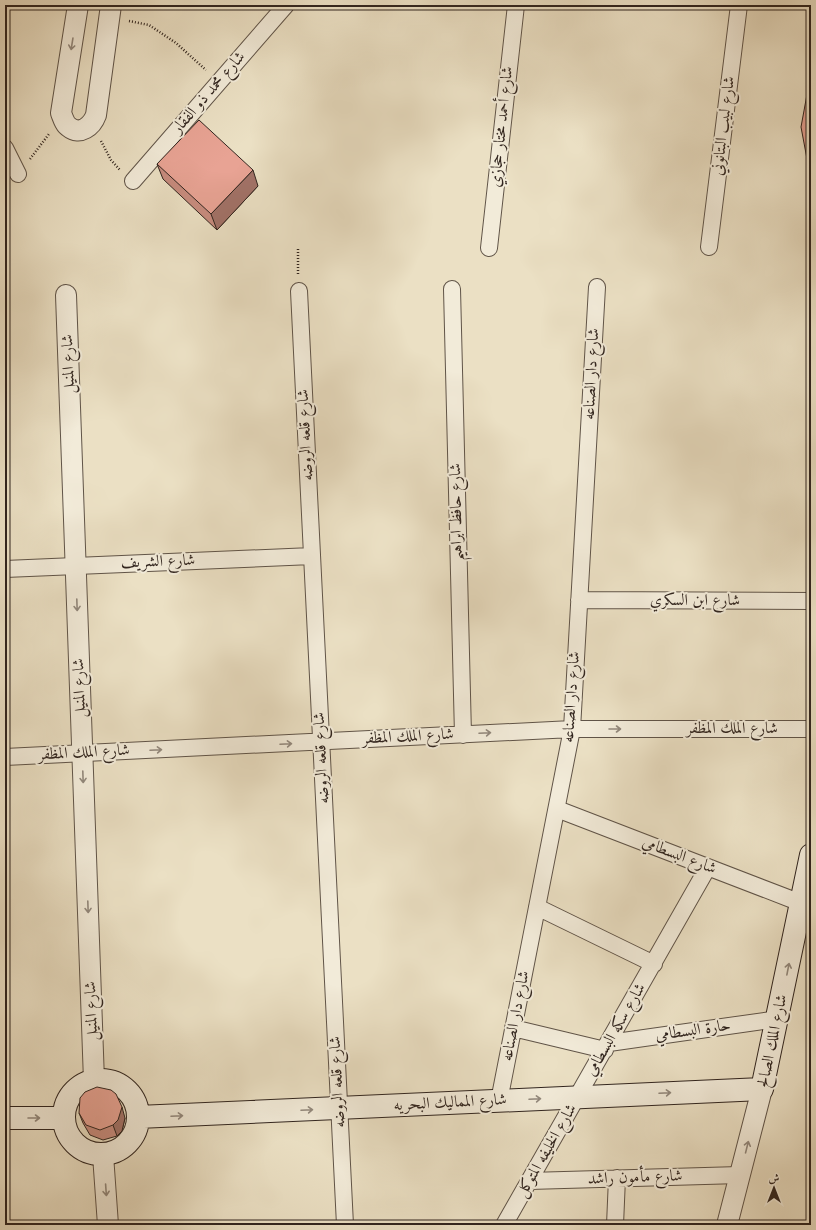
<svg xmlns="http://www.w3.org/2000/svg" width="816" height="1230" font-family="'Old Standard TT',Amiri,serif">
<rect width="100%" height="100%" fill="#ebe0c4"/>
<filter id="stains"><feTurbulence type="fractalNoise" baseFrequency=".005" numOctaves="4"/><feColorMatrix values="0 0 0 0 .2 0 0 0 0 .09 0 0 0 0 .02 0 0 0 .5 -.17"/></filter>
<radialGradient id="worn" r=".72"><stop offset=".6" stop-color="#630" stop-opacity="0"/><stop offset="1" stop-color="#630" stop-opacity=".3"/></radialGradient>
<g fill="none" stroke-linecap="round" stroke-linejoin="round">
<defs>
<path id="minor" d="M5,148L18,174
M133,181L286,5
M709,247L739,5
M489,248L516,5
M452,289L463,735
M299,291L345,1225
M5,569L312,556
M579,600L811,601
M5,757L572,729H811
M557,809L801,903
M537,907L654,964
M513,1028L605,1050
M609,1043L778,1019
M499,1101L572,729L597,287
M529,1181L740,1175
M504,1225L708,867
M615,1225L617,1178"/>
<path id="tertiary" d="M78,5L61,113C63,118 65,125 69,127C80,136 92,126 96,115L111,5
M66,295L94,1081
M103,1155L108,1225
M727,1225L762,1089"/>
<path id="secondary" d="M64 1117a37 37 0 1 1 74 0a37 37 0 1 1-74 0Z
M138,1117L762,1089L811,855
M5,1118H63"/>
</defs>
<use href="#minor" stroke="#605448" stroke-width="18"/>
<use href="#tertiary" stroke="#605448" stroke-width="22"/>
<use href="#secondary" stroke="#31251f" stroke-width="24"/>
<path stroke="#31251f" stroke-width="2.5" stroke-dasharray="1 2" stroke-linecap="butt" d="M129,21L149,25L176,43L206,70
M101,141L111,160L120,170
M30,159L49,134
M298,249V274"/>
<use href="#minor" stroke="#f2ebd9" stroke-width="16"/>
<use href="#tertiary" stroke="#f2ebd9" stroke-width="20"/>
<use href="#secondary" stroke="#f2ebd9" stroke-width="22"/>
</g>
<path fill="#c88c7f" stroke="#31251f" d="M811,79V170L807,159Z
M157,164L258,186L217,230L163,179Z
M79,1113L125,1118L122,1131L117,1136L103,1140L90,1135L83,1123Z"/>
<path fill="#a27268" stroke="#31251f" d="M253,170L258,186L217,230L211,214Z
M122,1107L125,1118L122,1131L117,1136L113,1125Z"/>
<path fill="#e8a394" stroke="#31251f" d="M810,78L811,79V164L807,159L801,127Z
M199,120L253,170L211,214L157,164Z
M97,1087L111,1090L116,1094L122,1107L118,1120L113,1125L100,1130L86,1125L79,1113L80,1098L85,1092Z"/>
<defs><path id="oneway-shaft" d="M-6 0H5M1.5-3L5.5 0L1.5 3" fill="none" stroke-width="1.6" stroke-linecap="round" stroke-linejoin="round"/></defs>
<g stroke="#92887c">
<use href="#oneway-shaft" transform="translate(72 44) rotate(99)"/>
<use href="#oneway-shaft" transform="translate(77 605) rotate(88)"/>
<use href="#oneway-shaft" transform="translate(615 729)"/>
<use href="#oneway-shaft" transform="translate(485 733) rotate(-3)"/>
<use href="#oneway-shaft" transform="translate(286 744) rotate(-3)"/>
<use href="#oneway-shaft" transform="translate(156 750) rotate(-3)"/>
<use href="#oneway-shaft" transform="translate(83 777) rotate(88)"/>
<use href="#oneway-shaft" transform="translate(88 907) rotate(88)"/>
<use href="#oneway-shaft" transform="translate(788 969) rotate(-79)"/>
<use href="#oneway-shaft" transform="translate(665 1093) rotate(-3)"/>
<use href="#oneway-shaft" transform="translate(535 1099) rotate(-3)"/>
<use href="#oneway-shaft" transform="translate(307 1110) rotate(-3)"/>
<use href="#oneway-shaft" transform="translate(177 1116) rotate(-3)"/>
<use href="#oneway-shaft" transform="translate(34 1118)"/>
<use href="#oneway-shaft" transform="translate(747 1147) rotate(-76)"/>
<use href="#oneway-shaft" transform="translate(106 1190) rotate(86)"/>
</g>
<g text-anchor="middle" dominant-baseline="central" stroke-width="4" stroke-linejoin="round" paint-order="stroke">
<g font-size="16" fill="#31251f" stroke="#f2ebd9">
<text transform="translate(209 93) rotate(-49)">شارع محمد ذو الفقار</text>
<text transform="translate(724 126) rotate(-83)">شارع لبيب البتانوني</text>
<text transform="translate(502 127) rotate(-84)">شارع أحمد مختار حجازي</text>
<text transform="translate(69 364) rotate(-92)">شارع المنيل</text>
<text transform="translate(592 374) rotate(-87)">شارع دار الصناعه</text>
<text transform="translate(306 435) rotate(-93)">شارع قلعه الروضه</text>
<text transform="translate(457 512) rotate(-91)">شارع حافظ ابراهيم</text>
<text transform="translate(158 562) rotate(-2)">شارع الشريف</text>
<text x="695" y="601">شارع ابن السكري</text>
<text transform="translate(80 688) rotate(-92)">شارع المنيل</text>
<text transform="translate(572 697) rotate(-86)">شارع دار الصناعه</text>
<text x="732" y="729">شارع الملك المظفر</text>
<text transform="translate(408 737) rotate(-3)">شارع الملك المظفر</text>
<text transform="translate(84 753) rotate(-3)">شارع الملك المظفر</text>
<text transform="translate(322 758) rotate(-93)">شارع قلعه الروضه</text>
<text transform="translate(679 856) rotate(21)">شارع البسطامي</text>
<text transform="translate(92 1011) rotate(-92)">شارع المنيل</text>
<text transform="translate(516 1016) rotate(-79)">شارع دار الصناعه</text>
<text transform="translate(616 1030) rotate(-60)">شارع سكه البسطامي</text>
<text transform="translate(693 1031) rotate(-8)">حارة البسطامي</text>
<text transform="translate(773 1041) rotate(-78)">شارع الملك الصالح</text>
<text transform="translate(338 1082) rotate(-93)">شارع قلعه الروضه</text>
<text transform="translate(450 1103) rotate(-3)">شارع المماليك البحريه</text>
<text transform="translate(547 1151) rotate(-60)">شارع الخليفه المتوكل</text>
<text transform="translate(635 1178) rotate(-2)">شارع مأمون راشد</text>
</g>
</g>
<rect width="816" height="1230" fill="none" stroke="#ebe0c4" stroke-width="20"/>
<rect x="6" y="6" width="804" height="1218" fill="none" stroke="#31251f" stroke-width="2"/>
<rect x="10" y="10" width="796" height="1210" fill="none" stroke="#31251f"/>
<g transform="translate(774 1188)" stroke="#f2ebd9" stroke-width="3" paint-order="stroke">
<path d="M0-3L7 15L0 10L-7 15Z" fill="#31251f"/>
<text y="-6" font-size="11" font-weight="bold" text-anchor="middle" fill="#31251f">ش</text>
</g>
<rect width="100%" height="100%" filter="url(#stains)"/>
<rect width="100%" height="100%" fill="url(#worn)"/>
</svg>
